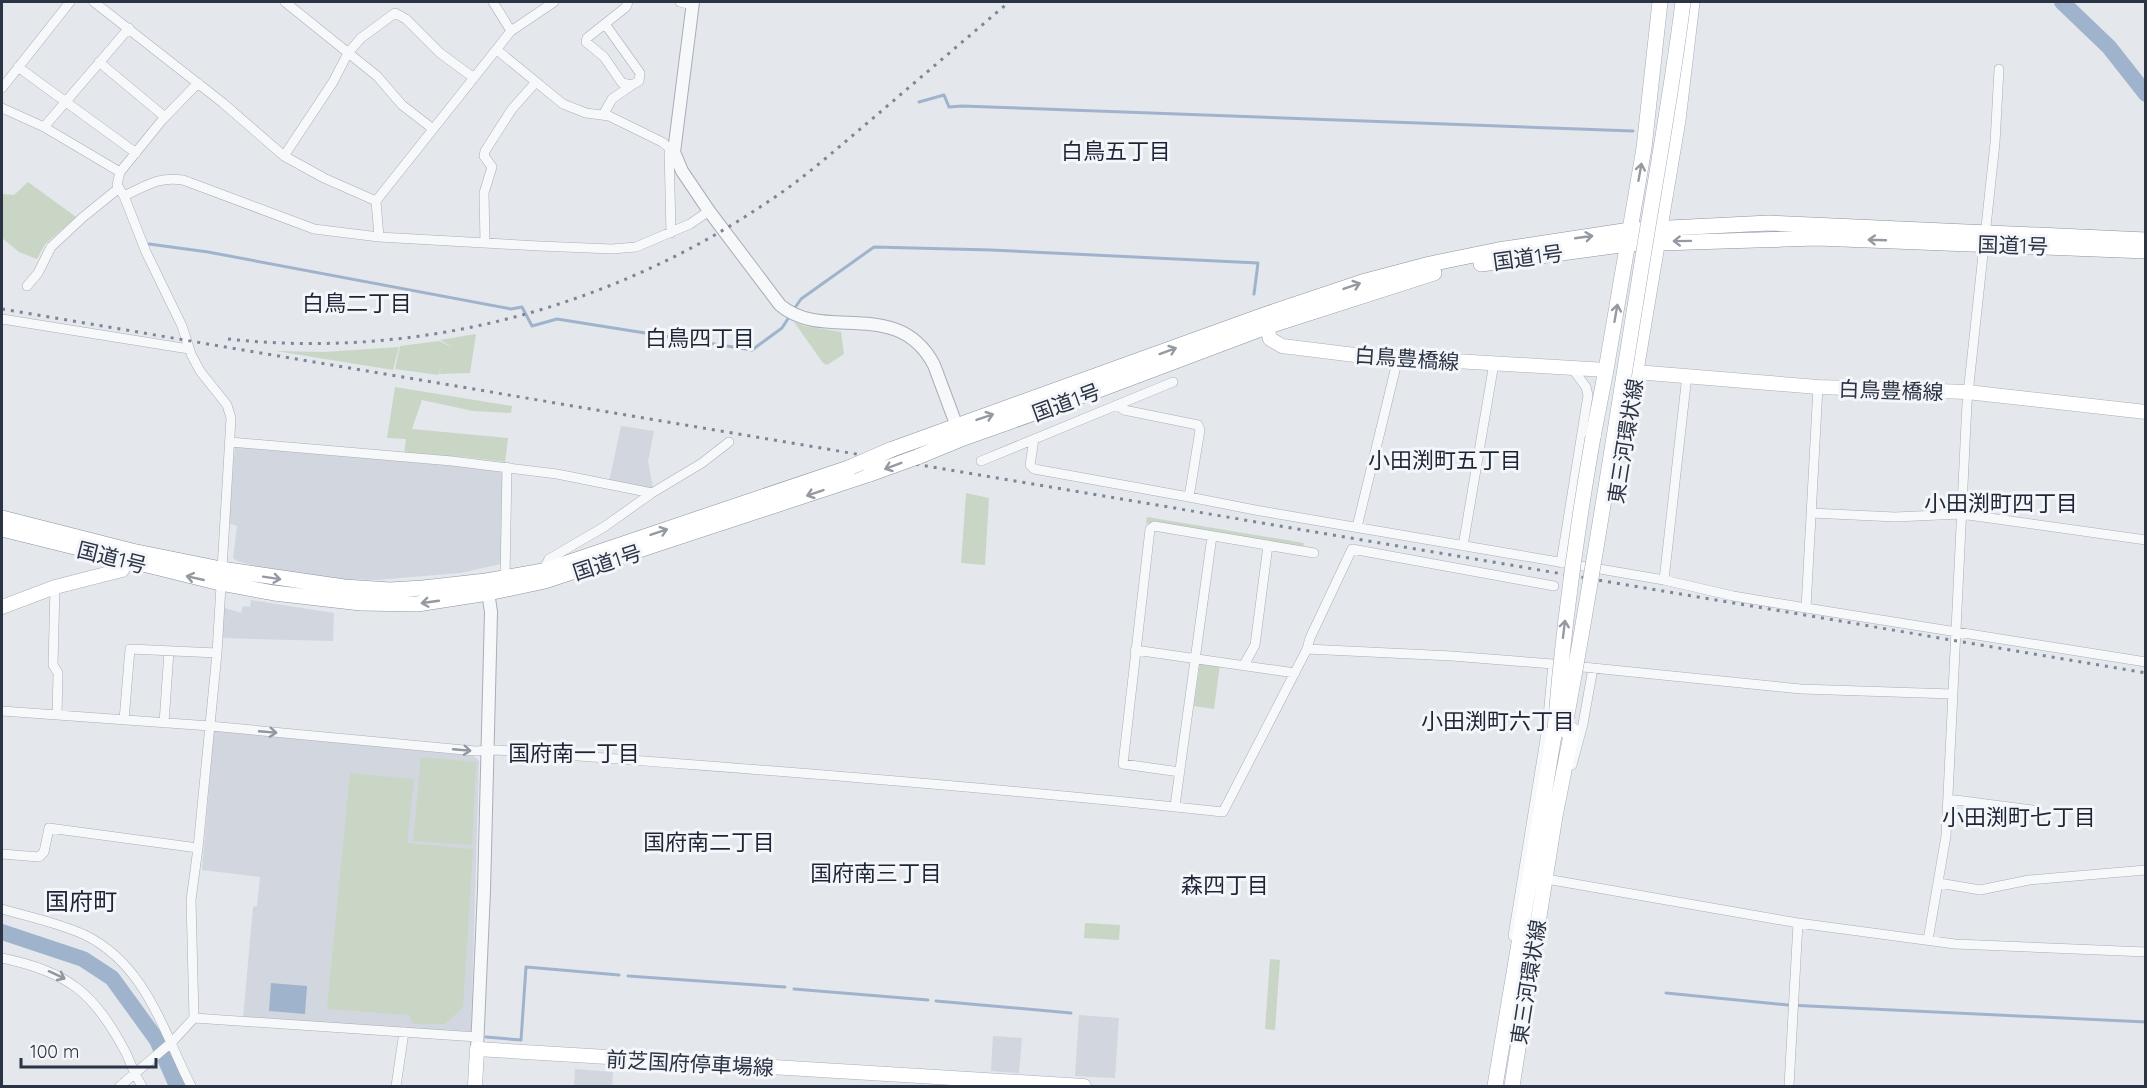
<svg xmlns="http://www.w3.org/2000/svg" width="2147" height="1088" font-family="Quicksand,'Noto Sans JP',sans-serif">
<rect width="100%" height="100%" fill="#e4e7ec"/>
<path fill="#d2d6de" d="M621,426L654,431L648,461L653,488L650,490L609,482Z
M235,446L503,469L501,564L460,573L377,580L343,579L298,573L267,569L237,561L233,558L237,526L228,523Z
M251,600L334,613L333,641L221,638L222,607L241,613L243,606L250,607Z
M214,730L474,756L479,761L471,1032L243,1019L253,907L257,906L260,877L202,870Z
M1079,1015L1119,1018L1115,1078L1075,1076Z
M993,1036L1022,1038L1019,1073L991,1071Z
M575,1069L613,1072L612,1086H574Z"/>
<path fill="#c9d6c5" d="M28,182L76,217L45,244L37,259L19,252L2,238V194L14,195Z
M794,322L805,326L841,332L844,354L827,365L823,363Z
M476,334L470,373L439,374L444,364L438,375L395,369L400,346L439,341L454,348L440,340Z
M399,347L393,370L276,351L324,352Z
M395,387L512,406L511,413L473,411L422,400L412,429L508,438L505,462L464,457L404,454L406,439L387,438Z
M966,493L989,498L985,565L961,563Z
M1147,517L1304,543L1303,549L1146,523Z
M1200,662L1220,665L1214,709L1194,706Z
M421,757L476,762L472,845L413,841Z
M350,773L414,779L407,843L473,849L463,1007L445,1024H413L409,1015L327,1009Z
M1085,923L1120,925L1119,940L1084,938Z
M1270,959L1280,960L1275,1030L1265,1029Z"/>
<path fill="#9fb4cc" d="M271,983L307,986L305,1014L269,1011Z"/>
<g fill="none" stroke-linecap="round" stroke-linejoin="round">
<path stroke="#9fb4cc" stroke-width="3" d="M919,102L944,95L949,107L962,106L1633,131
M149,244L208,252L511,309L522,307L532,326L557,319L752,350L782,328L791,314
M794,309L801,299L874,247L991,250L1258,263L1254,294
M628,976L785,987
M794,989L928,1000
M1666,993L1788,1005L2146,1022
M936,1001L1071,1013
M486,1037L521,1040L526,967L619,975"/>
<path stroke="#9fb4cc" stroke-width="16" d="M2062,2L2109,47L2146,94
M2,932L83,959L112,978L157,1040L177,1086"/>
<defs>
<path id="minor" d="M94,2L223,103L284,156L324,178L376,201
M285,2L377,76L402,105L433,129
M493,2L511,31
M680,2L693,5
M605,24L640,73L639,81L632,85L622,83L604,57L586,42L587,38L626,7L628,2
M497,50L563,104L586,113L609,116L662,142L674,152
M99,62L165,117
M18,67L136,153
M2,88L70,2
M2,108L44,127L120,172
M603,115L612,99L632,85
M44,127L129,28
M669,148L671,233
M284,156L333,82L348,53L361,38L395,13L406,19L440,53L474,78
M124,196C146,186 158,176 183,180L314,229L379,237L539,246L612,249L636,247L690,224L709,211
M379,237L376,201L511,31L554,2
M485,243L484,193L492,167L484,156L485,151L512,109L536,82
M27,286L38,273L51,247L82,218L119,188
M2,319L189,349
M1117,405L1124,410L1198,425L1200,430L1189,497
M1034,439L1030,465L1034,469L1189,497L1255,510L1664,580L1687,375
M230,442L452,461L557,474L652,493
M981,461L1173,382
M1811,513L1895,517L1961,514L2146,540
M1357,527L1398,358
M1463,546L1494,363
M1561,563L1588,395L1586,387L1572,368
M543,571L549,559L604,527L652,493L702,463L729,442
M505,578L507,467
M1664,580L1733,596L1806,608L1818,387
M55,587L53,665L58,673L57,715
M1806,608L2146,662
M1307,649L1452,656L1553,664L1801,689L1952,694
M1135,650L1295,673
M1244,665L1255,645L1268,545
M2,711L210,726L475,751L498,750C740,768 982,786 1223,812L1307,649L1310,638L1352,549L1554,586
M124,720L130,649L217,653
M164,723L169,651
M1572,765L1583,724L1593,668
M1180,772L1123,764L1150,529L1154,526L1314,553
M1948,799L2032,810
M1175,806L1212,536
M2,854L39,857L44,852L49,828L198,848
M1552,880L1798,923L1955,944L2146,952
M1939,883L1980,890L2029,880L2146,870
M2,909C29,917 59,923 85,935C146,965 163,1031 191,1086
M1513,936L1547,727L1553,664
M1928,940L1946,836L1967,403L1995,143L1999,69
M2,958C68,972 94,992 126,1053C131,1064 135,1076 142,1086
M194,1018L477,1037
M120,1086L172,1042L194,1018L191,900L198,848L217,653L231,418L227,405L200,371L191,354L182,326L146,252L124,196L117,185L120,172L163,119L198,83
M396,1086L404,1032
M1789,1086L1798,923"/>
<path id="tertiary" d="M693,2L674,152L682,171L709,211L780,305C824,343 898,296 934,365L959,432
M477,1049L484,890L491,612L487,585"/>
<path id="secondary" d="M1265,318L1270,339L1282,346L1355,355L1606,370
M1636,372L1818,387L1967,392L2146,412
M2,607L55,587L122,570L131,553
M475,1086L477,1049L1084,1086"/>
<path id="primary" d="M1593,437L1606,370L1644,148L1660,2
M1624,442L1678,120L1692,2
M1495,1086L1555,729
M1512,1086L1555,816L1572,730"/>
<path id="trunk" d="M1481,264L1628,244L1817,238L2146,251
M890,450L1264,315L1362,282L1430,264L1498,250L1630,230L1769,223L2146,240
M917,457L961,439L1104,388L1266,327L1434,273
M2,518L132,551L221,569L344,587L390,590L423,588L486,581L543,571L851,467
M2,529L220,583L274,593L361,603L417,604L488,593L545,581L870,474"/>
</defs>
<use href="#minor" stroke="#a9aeb7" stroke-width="10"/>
<use href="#tertiary" stroke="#a9aeb7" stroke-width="14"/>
<use href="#secondary" stroke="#a9aeb7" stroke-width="15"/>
<use href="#primary" stroke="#a3abb8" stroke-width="16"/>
<use href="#trunk" stroke="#8b94a3" stroke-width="16"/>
<use href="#minor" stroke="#f7f8fa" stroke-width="9"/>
<use href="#tertiary" stroke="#f7f8fa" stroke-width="12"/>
<use href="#secondary" stroke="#fff" stroke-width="14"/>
<use href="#primary" stroke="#fff" stroke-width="15"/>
<use href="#trunk" stroke="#fff" stroke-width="15"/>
<path stroke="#7d8696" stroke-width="3" stroke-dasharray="3 6" stroke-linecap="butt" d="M2,309L2146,673
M228,339C418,360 612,308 769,201C803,179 834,151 865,125C913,84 961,43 1009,2"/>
<defs>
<path id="primary-bridge" d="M1555,729C1563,630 1576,534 1593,437
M1564,730C1592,583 1614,435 1638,288C1653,192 1671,98 1683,2"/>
<path id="trunk-bridge" d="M851,467L890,450
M870,474L917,457"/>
</defs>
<use href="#primary-bridge" stroke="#a3abb8" stroke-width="16" stroke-linecap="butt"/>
<use href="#trunk-bridge" stroke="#8b94a3" stroke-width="16" stroke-linecap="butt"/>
<use href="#primary-bridge" stroke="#fff" stroke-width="15"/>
<use href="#trunk-bridge" stroke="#fff" stroke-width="15"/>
</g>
<defs><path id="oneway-shaft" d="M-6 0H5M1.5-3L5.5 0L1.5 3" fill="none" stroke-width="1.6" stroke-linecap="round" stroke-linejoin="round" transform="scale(1.5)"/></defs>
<g stroke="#959aa2">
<use href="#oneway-shaft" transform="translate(1640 172) rotate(-80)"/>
<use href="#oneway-shaft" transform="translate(1584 237) rotate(-8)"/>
<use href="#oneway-shaft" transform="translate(1877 240) rotate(-178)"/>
<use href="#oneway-shaft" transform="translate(1682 241) rotate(179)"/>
<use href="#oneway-shaft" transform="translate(1352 286) rotate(-19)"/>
<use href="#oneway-shaft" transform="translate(1616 313) rotate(-80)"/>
<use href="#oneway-shaft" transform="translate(1168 351) rotate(-20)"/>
<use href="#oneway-shaft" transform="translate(985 417) rotate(-19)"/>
<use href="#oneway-shaft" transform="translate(893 466) rotate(159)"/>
<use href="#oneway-shaft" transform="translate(815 493) rotate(161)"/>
<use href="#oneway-shaft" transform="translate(659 532) rotate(-18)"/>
<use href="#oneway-shaft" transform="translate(195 578) rotate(-167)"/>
<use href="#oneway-shaft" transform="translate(272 578) rotate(9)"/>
<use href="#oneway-shaft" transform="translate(430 602) rotate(172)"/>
<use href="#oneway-shaft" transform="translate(1564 629) rotate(-83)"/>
</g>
<g stroke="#9196a0">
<use href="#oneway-shaft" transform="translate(268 732) rotate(5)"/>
<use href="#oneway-shaft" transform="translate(462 750) rotate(5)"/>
<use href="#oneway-shaft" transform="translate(57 975) rotate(25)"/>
</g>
<g text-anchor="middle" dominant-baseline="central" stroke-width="6" stroke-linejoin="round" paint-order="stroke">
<g font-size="21" fill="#2b3445" stroke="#f4f6f9">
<text transform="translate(2013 245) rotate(2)">国道1号</text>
<text transform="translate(1528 257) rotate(-8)">国道1号</text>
<text transform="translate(1407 358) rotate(4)">白鳥豊橋線</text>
<text transform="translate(1891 390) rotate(2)">白鳥豊橋線</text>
<text transform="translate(1066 402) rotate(-20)">国道1号</text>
<text transform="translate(1625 441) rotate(-81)">東三河環状線</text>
<text transform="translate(112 557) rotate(14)">国道1号</text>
<text transform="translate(607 562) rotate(-18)">国道1号</text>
<text transform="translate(1528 982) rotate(-81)">東三河環状線</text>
<text transform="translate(690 1063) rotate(3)">前芝国府停車場線</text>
</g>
<g font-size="22" fill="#1d2536" stroke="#f4f6f9">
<text x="1116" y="151">白鳥五丁目</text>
<text x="357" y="303">白鳥二丁目</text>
<text x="700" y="338">白鳥四丁目</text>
<text x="1445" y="460">小田渕町五丁目</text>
<text x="2001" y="503">小田渕町四丁目</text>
<text x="1498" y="721">小田渕町六丁目</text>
<text x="574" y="753">国府南一丁目</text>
<text x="2019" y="817">小田渕町七丁目</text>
<text x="709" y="842">国府南二丁目</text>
<text x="876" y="873">国府南三丁目</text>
<text x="1225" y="885">森四丁目</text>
</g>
<g font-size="24" fill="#1d2536" stroke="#f4f6f9">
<text x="81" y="901">国府町</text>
</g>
</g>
<rect width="2147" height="1088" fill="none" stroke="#2b3445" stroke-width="6"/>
<path d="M21 1058v9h135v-9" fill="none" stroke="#2b3445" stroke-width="3"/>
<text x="30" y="1058" font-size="18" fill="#2b3445" stroke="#f4f6f9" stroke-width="4.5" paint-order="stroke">100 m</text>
</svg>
